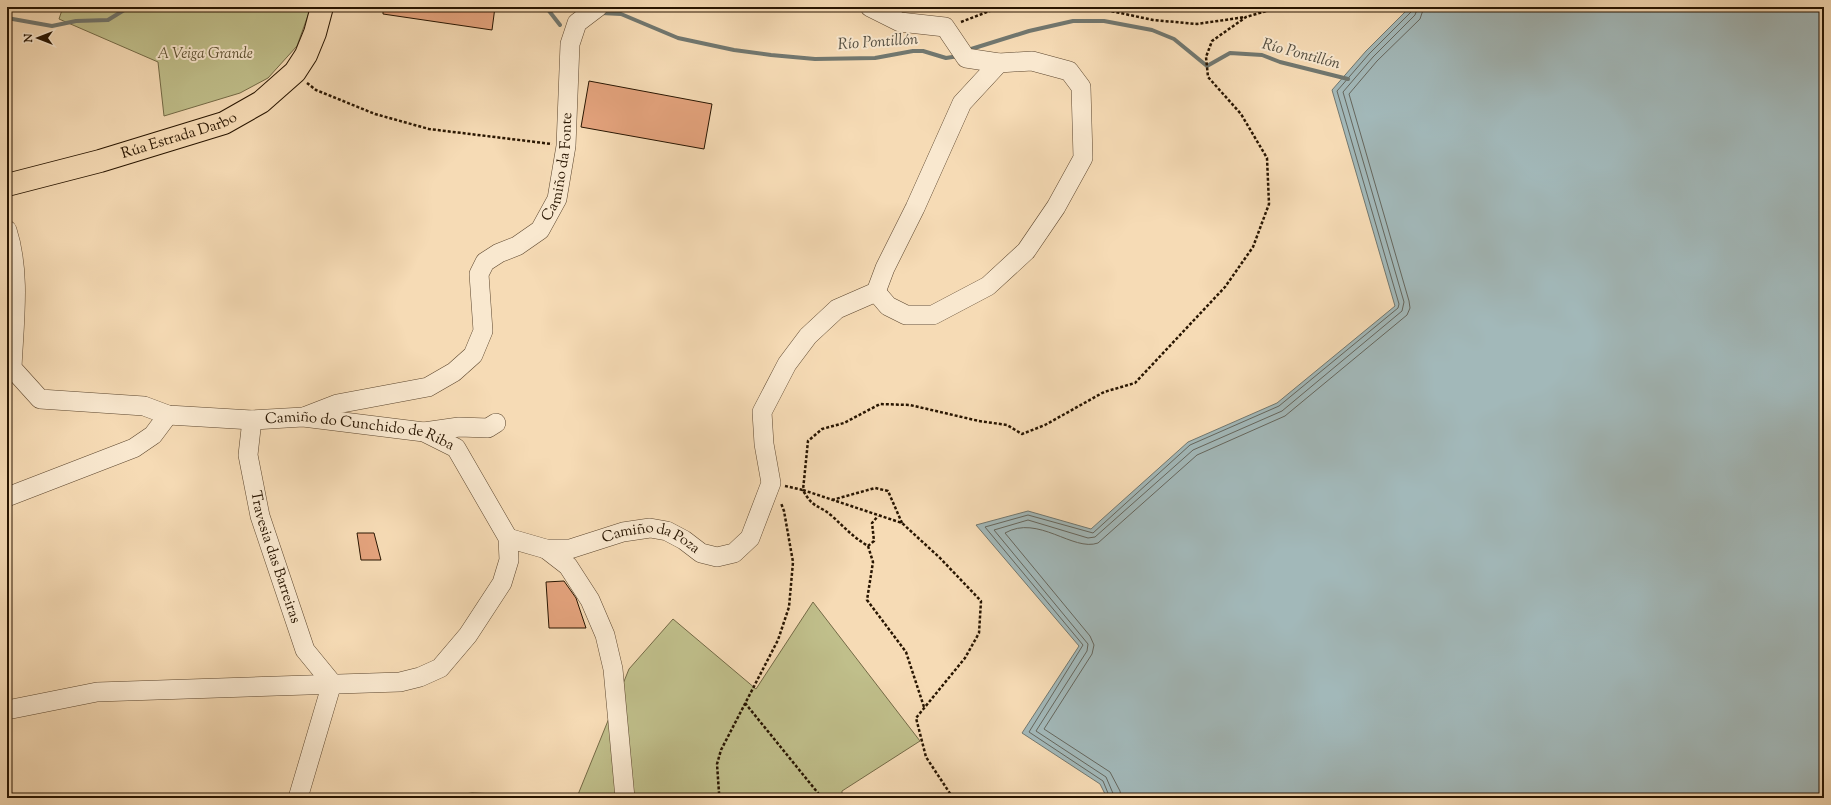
<svg xmlns="http://www.w3.org/2000/svg" width="1831" height="805" font-family="'Sorts Mill Goudy',serif">
<rect width="100%" height="100%" fill="#f6dbb5"/>
<filter id="stains"><feTurbulence type="fractalNoise" baseFrequency=".005" numOctaves="4"/><feColorMatrix values="0 0 0 0 .2 0 0 0 0 .09 0 0 0 0 .02 0 0 0 .5 -.17"/></filter>
<radialGradient id="worn" r=".72"><stop offset=".6" stop-color="#630" stop-opacity="0"/><stop offset="1" stop-color="#630" stop-opacity=".3"/></radialGradient>
<path fill="#c0bf8b" stroke="#746a46" d="M63,7H311L297,46L268,78L240,93L164,116L158,62L59,19Z
M813,602L920,741L842,791V798H435L472,793L577,797L629,669L673,619L756,689Z"/>
<path fill="#a2b8b9" stroke="#71776f" d="M1410,7H1824V798H1107L1100,784L1022,733L1079,646L976,525L1028,511L1091,529L1188,442L1277,403L1395,306L1332,90L1366,51Z"/>
<g fill="none" stroke-linecap="round" stroke-linejoin="round">
<path stroke="#65665d" stroke-width="1" d="M1110,798L1103,781L1029,732L1083,645L985,527L1028,515L1093,533L1190,445L1279,406L1398,308L1399,304L1337,91L1369,54L1412,11L1413,7
M1115,798L1106,777L1036,731L1087,651L1088,644L994,530L1028,520L1088,538L1095,537L1193,450L1282,411L1402,311L1404,302L1343,92L1373,57L1415,15L1418,7
M1121,798L1120,791L1110,772L1044,729L1092,654L1094,645L1090,636L1005,533C1038,514 1073,552 1098,543L1197,455L1285,416L1407,315L1410,308L1409,301L1349,94L1377,61L1420,19L1424,7"/>
<path stroke="#71776f" stroke-width="4" d="M546,7L560,25
M601,13L621,14L678,38L734,50L771,55L815,59L875,58L913,51H923L946,58L959,56
M7,18L52,26L76,21L108,20L129,7
M968,50L1029,31L1073,21H1104L1152,30L1174,39L1207,66L1230,53L1262,55L1280,62L1348,79"/>
</g>
<path fill="#e4a37d" stroke="#281501" d="M383,7H495L492,30L383,14Z
M589,81L712,104L704,149L581,127Z
M357,533H374L381,560H361Z
M564,581L576,598L586,628H549L546,582Z"/>
<g fill="none" stroke-linecap="round" stroke-linejoin="round">
<defs>
<g id="minor">
<path d="M870,7L900,22L945,27L966,58L999,63L1032,61L1069,71L1081,87L1083,158L1056,207L1026,251L988,286L933,315H906L888,306L876,292"/>
<path id="s1" d="M7,230C21,273 14,323 12,368L40,399L144,406L168,415L252,420L303,417L424,432L456,448L508,538L509,560L502,583L468,635L440,668L420,677L400,682L97,692L7,710"/>
<path d="M876,292L885,268L915,208L962,103L999,63"/>
<path id="s2" d="M306,416L337,404L428,387L454,372L473,355L483,331L479,274L485,262L499,253L517,246L540,230L557,199L566,146L570,44L577,23L598,7"/>
<path id="s3" d="M252,420L248,455L260,516L305,650L332,683"/>
<path d="M424,432L459,427L488,428L496,423"/>
<path d="M7,497L134,448L153,435L168,415"/>
<path id="s4" d="M508,538L546,549H570L623,532L650,528L667,531L684,540L701,553L717,557L734,553L750,538L771,483L764,444L762,412L787,364L808,336L837,309L876,292"/>
<path d="M546,549L568,566L590,600L605,635L613,669L625,798"/>
<path d="M298,798L332,683"/>
</g>
<g id="major">
<path id="s5" d="M7,185L100,161L224,123L261,102L295,72L306,55L315,33L322,7"/>
</g>
</defs>
<use href="#minor" stroke="#5c462e" stroke-width="20"/>
<use href="#major" stroke="#281501" stroke-width="24"/>
<path stroke="#281501" stroke-width="2.5" stroke-dasharray="3 2" stroke-linecap="butt" d="M1092,7L1153,20L1197,24L1245,17
M961,22L1000,7
M307,83L316,90L375,114L429,129L552,144
M785,486L803,490C813,509 818,504 832,516C845,528 853,537 868,546L874,541L872,523L878,516
M832,500L875,488L888,491L902,523
M868,546L873,562L867,600L906,652L924,707
M745,703L822,798
M715,798L719,793L717,764L721,750L778,640L789,607L793,562L784,511L781,503
M953,798L926,757L916,718L965,658L979,633L981,601L940,558L902,523L803,490L808,441L822,429L844,423L880,404L910,405L979,421L1007,425L1022,434L1045,425L1104,392L1135,383L1225,287L1253,247L1269,204L1267,158L1241,114L1208,77L1206,57L1212,41L1246,17L1280,7"/>
<use href="#minor" stroke="#f9e8cf" stroke-width="19"/>
<use href="#major" stroke="#f6dbb5" stroke-width="22"/>
</g>
<g text-anchor="middle" dominant-baseline="central" stroke-width="4" stroke-linejoin="round" paint-order="stroke">
<g font-size="15" font-style="italic" fill="#5d5031" stroke="#f9e8cf">
<text x="205" y="54">A Veiga Grande</text>
</g>
<g font-size="15" fill="#281501" stroke="#f9e8cf">
<text stroke="none"><textPath href="#s5" startOffset="179">Rúa Estrada Darbo</textPath></text>
<text stroke="none"><textPath href="#s2" startOffset="409">Camiño da Fonte</textPath></text>
<text stroke="none"><textPath href="#s1" startOffset="504">Camiño do Cunchido de Riba</textPath></text>
<text stroke="none"><textPath href="#s4" startOffset="149">Camiño da Poza</textPath></text>
<text stroke="none"><textPath href="#s3" startOffset="141">Travesia das Barreiras</textPath></text>
</g>
<g font-size="16" font-style="italic" fill="#534e41" stroke="#f9e8cf">
<text transform="translate(878 43) rotate(-4)">Río Pontillón</text>
<text transform="translate(1301 55) rotate(15)">Río Pontillón</text>
</g>
</g>
<rect width="1831" height="805" fill="none" stroke="#f6dbb5" stroke-width="24"/>
<rect x="8" y="8" width="1815" height="789" fill="none" stroke="#281501" stroke-width="2"/>
<rect x="12" y="12" width="1807" height="781" fill="none" stroke="#281501"/>
<g transform="translate(38 38) rotate(270)" stroke="#f9e8cf" stroke-width="3" paint-order="stroke">
<path d="M0-3L7 15L0 10L-7 15Z" fill="#281501"/>
<text y="-6" font-size="11" font-weight="bold" text-anchor="middle" fill="#281501">N</text>
</g>
<rect width="100%" height="100%" filter="url(#stains)"/>
<rect width="100%" height="100%" fill="url(#worn)"/>
</svg>
